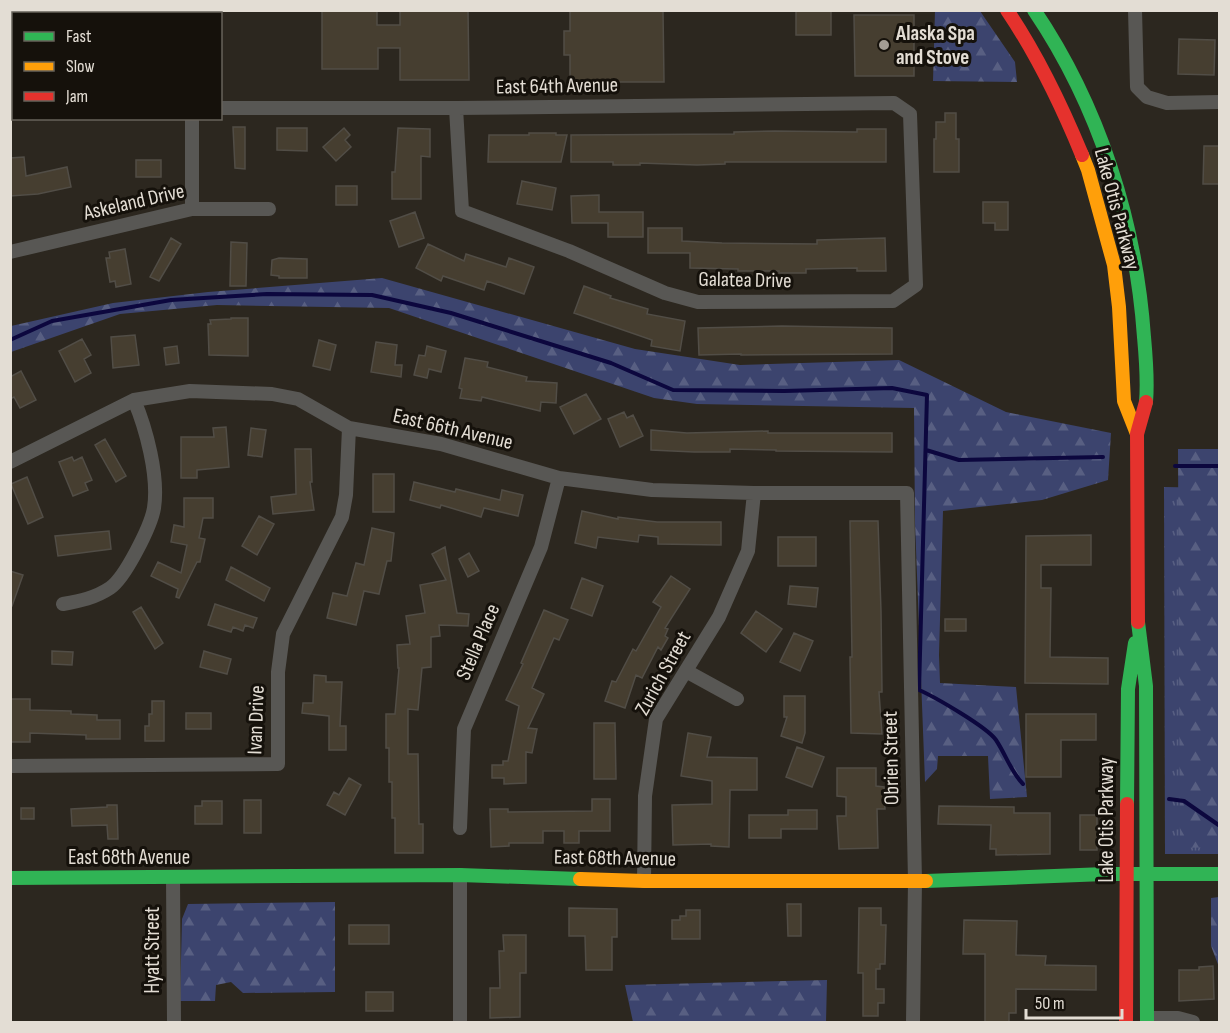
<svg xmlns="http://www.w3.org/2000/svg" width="1230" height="1033" font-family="'Sofia Sans Condensed',sans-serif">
<defs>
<pattern id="grass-tufts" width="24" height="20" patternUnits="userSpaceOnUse" patternTransform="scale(1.5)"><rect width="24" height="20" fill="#3c446e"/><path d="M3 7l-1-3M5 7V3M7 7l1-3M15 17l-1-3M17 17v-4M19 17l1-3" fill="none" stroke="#585f82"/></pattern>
<pattern id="forest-firs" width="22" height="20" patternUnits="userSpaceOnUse" patternTransform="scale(1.5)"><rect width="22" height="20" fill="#3c446e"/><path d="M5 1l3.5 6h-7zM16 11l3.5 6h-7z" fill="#585f82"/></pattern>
</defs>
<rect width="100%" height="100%" fill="#2c271f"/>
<path fill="url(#grass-tufts)" d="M1164,487L1219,488V854H1165Z"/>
<path fill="url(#forest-firs)" d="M935,11H980L1015,62L1017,82L933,81Z
M382,278L635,349L740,365L899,360L1006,412L1111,433L1108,480L1042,500L943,511L939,655L940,683L1016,687L1027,797L990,799L988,756H938L937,769L925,782L915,523L914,408L697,404L654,398L389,308L217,305L120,314L11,352V326L113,303L208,292Z
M1178,449H1219V847L1180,848Z
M1219,897H1220L1219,967L1211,946V898Z
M335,902V992L243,993L231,982L216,985L215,1001H180L182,919L188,904Z
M827,980L826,1022H633L625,985Z"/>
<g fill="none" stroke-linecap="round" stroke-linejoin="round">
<path stroke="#0c073e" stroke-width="4" d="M10,340L52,321L171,300L267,294L372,295L451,313L611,363L673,390L784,391L892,388L927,395L919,690C935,697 987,727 996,740C1006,755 1011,772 1023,784
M926,450L959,460L1103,457
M1175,466H1220
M1169,799L1184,801L1220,826"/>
</g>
<path fill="#463e30" stroke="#514d46" stroke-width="1.5" d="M322,10H377V25H400V10H468L469,80H400V48H378V69H322Z
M570,10H663L664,82H570V55H564V31H570Z
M796,10H831V35H796Z
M854,15H914V76H855Z
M1179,39L1215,40L1214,75L1178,74Z
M945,113H956V139H959V172H934V139H936V122H945Z
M233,127H245V169L235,168Z
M277,128H307V151L277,150Z
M344,128L350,135L345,140L351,147L336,161L323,147Z
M398,128L430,129V157L421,156V199H392V172H395Z
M857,129H886V162H725V164L697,165L640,163V165H613V162H571V135L734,134V132L775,131L857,132Z
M529,133H556V135H567L561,162H488L489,135H529Z
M1204,146H1220V184H1203Z
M24,157L26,176L67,167L71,187L38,194L10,196V158Z
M136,160H161V177H136Z
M522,181L556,188L552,210L517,204Z
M336,186H357V205H336Z
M599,195V212H643V237H608V223H572L571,196Z
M983,202H1008V230H995V223H983Z
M415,212L424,238L399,247L390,221Z
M648,228H682V241L722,243L817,244V240L885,238L886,271H857V268L806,269V273H779V271H738V269L690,268V253H648Z
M171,238L181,244L159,281L150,277Z
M231,242L247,243L246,286H230Z
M428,244L464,261L466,254L506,267L509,258L534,267L524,294L487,281L484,290L443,276L441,281L416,268Z
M125,249L131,284L116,287L115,281L110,282L106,258H110L109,252Z
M279,258L307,259V278H279V276L271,275L272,260Z
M584,286L611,296L610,298L648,309L647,314L685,321L680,351L651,346L652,340L574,313Z
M231,318H248V356L209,355L208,324H211L210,320L231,319Z
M782,326L892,328V354L741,355V354L699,355L698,328Z
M135,335L139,365L113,368L111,337Z
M82,339L91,355L84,359L91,373L75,382L59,351Z
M319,340L336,345L330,370L313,366Z
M376,342L397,345L395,365H402L401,377L371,372Z
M177,346L179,363L166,365L164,348Z
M427,346L446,351L441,372L429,369L427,378L414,375L419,355L425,356Z
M465,358L488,362L487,367L527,377L526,381L557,383L556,403L541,402L540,411L482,397L481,401L460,398L462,389L459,388Z
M21,371L36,400L20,408L14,397L10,399V377Z
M586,394L601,419L574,434L560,407Z
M624,412L627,418L633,415L643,436L620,447L608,419Z
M226,427L229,467L197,470V478H181V437H214L213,428Z
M251,428L266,430L262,457L248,455Z
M651,430L687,433L768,431V433H892V452L776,451V450L730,449V452H694L651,450Z
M105,439L126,476L116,482L95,445Z
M295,449H311L312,482H310L314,510L273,514L271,497L296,494Z
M72,457L74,461L82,457L92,480L85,483L88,490L73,496L59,462Z
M373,474H394V512H373Z
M27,477L43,517L28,524L11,484Z
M414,482L455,492L456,489L500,500L502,490L523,495L518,516L484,508L481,517L441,505L440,508L410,500Z
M184,498H213V518H203L199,538L205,539L200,562H197L179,598L176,597L178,589L151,576L158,562L181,573L187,545L171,542L174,525L184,527Z
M582,511L618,519V517L657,522H721V545L658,544V537L639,535L638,542L598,537L596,548L575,543Z
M259,516L274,524L257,555L242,546Z
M850,521H878L881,611L882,692H879L882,734L851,733L850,657H852Z
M372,528L394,533L391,561H387L379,594L364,591L356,625L327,618L333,593L347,596L356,563L364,565Z
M109,531L111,549L58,556L55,536Z
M1091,535V565H1041V588H1051L1050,657L1108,658V684L1025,683L1026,536Z
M778,537H816V566H778Z
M445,547L457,613L469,614L468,626L439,625L440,636L431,637V667L422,668L418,710L408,709V754H418L419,824H423V853H395V818H392V782H389V748H386V714H395L399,668H398L397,645L410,644L406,616L425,613L420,585L446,580L432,554Z
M469,553L479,571L468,577L459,559Z
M231,567L270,588L264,601L226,580Z
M10,571L23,575L12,606H10Z
M671,576L690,589L665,628L668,629L665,636L668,638L661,650L658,647L642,678L636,675L625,708L605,701L612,681L616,682L633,649L636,651L661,607L653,602Z
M582,578L603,586L592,616L571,608Z
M790,586L818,588L816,607L788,604Z
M215,604L257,618L253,628L245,625L243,631L233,627L231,632L208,625Z
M141,607L163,643L155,649L133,612Z
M544,610L568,620L559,640L554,638L532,688L544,694L528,728L537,729L532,753L526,752V783L504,784V778H492V765H503V761H508L519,706L506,700L523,664L521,663Z
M756,611L782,629L766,652L741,633Z
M945,619H966V631H945Z
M794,633L813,641L800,671L780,662Z
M52,651L73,652L72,665L52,664Z
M204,651L231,659L227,674L200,667Z
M314,675L326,676V682H342L340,726H346V750H329V716L302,713L303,703H313Z
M784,696H805V733L802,743L781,736L787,717H784Z
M10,699H30V710L71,711V714L97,715V720H120V739H86V735L30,733V742H11Z
M152,701H164V741H145V726H149V714H152Z
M186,713H211V729H186Z
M1026,714H1096V740H1061V777H1026Z
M594,723H615L616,779H594Z
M688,733L711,737L707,757L757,758V790H730L729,847L711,846V844L673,845L672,805L712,804V781L681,776Z
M797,747L824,757L812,787L786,777Z
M837,768H876V786L884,787L885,809H877L878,848L839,849L837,816H846V797L837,796Z
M349,778L361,785L345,815L327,805L334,792L339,795Z
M592,799H610V831H579V843H564V831H543V843H509V846L491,847L490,809H508V812L592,811Z
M244,800H261V833H244Z
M202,801H222V824H195V806H202Z
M107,805H117L118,839H108L107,825L72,826L71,809L107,807Z
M939,806L1014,807V813H1050V854L996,855V849H990L991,825L938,824Z
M21,808H34V819H21Z
M788,810H817V829H781V838H749V815H788Z
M1080,815H1097V850H1080Z
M787,904H801V936H788Z
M569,908L617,909V937H612V970H586L585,936H569Z
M859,908H881V925H886L885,964H880V969H876V989H884V1003H878V1016H863V973H858Z
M686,910H700V939H672V920H680V916H686Z
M964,920L1017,921L1016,955L1046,956L1045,965L1096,966V990L1016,989V1013H1009V1023H985V954H963Z
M349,925H389V944H349Z
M503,935H526V973H520V1017L490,1018V988H500L499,951H504Z
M1213,966L1214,999L1179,1001V970H1199V967Z
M366,992H393V1011H366Z"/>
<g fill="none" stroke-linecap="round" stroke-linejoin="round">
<path stroke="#585754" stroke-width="14" d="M191,10L192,14
M1135,10L1137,87L1147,97L1167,103L1220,102
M10,106H14
M220,108H456L894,103L910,114L916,285L893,301L698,302L665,293L569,251L462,211L456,108
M192,209V118
M10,252L192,209H269
M10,462L134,400L190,391L272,394L298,399L349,428L441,444L559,478L652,490L754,493H907L915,881L913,1022
M63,604C80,601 95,598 110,588C125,578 151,526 154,508C159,476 146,428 134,400
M686,671L737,699
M10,766L278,764V672L283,634L342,517L346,495L349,428
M460,828L464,729L541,547L559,478
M173,878L174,1022
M644,881L645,796L656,719L719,617L748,551L754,493
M1147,1018H1178L1193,1022
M460,1022V875"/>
<path stroke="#30b455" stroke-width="14" d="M1034,10C1099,106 1136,222 1144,337C1146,359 1148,380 1146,402
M1138,622L1146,686L1147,1022
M1127,804L1128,689L1135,643
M10,878L460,875L580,879
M926,881L1105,874H1220"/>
<path stroke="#ff9f0a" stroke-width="14" d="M1082,155L1088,170L1114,265L1119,307L1124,401L1137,434
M580,879L644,881H926"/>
<path stroke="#e5322d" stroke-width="14" d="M1007,10C1038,56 1061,104 1082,155
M1138,622L1137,434L1146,402
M1126,1022L1127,804"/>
</g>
<circle fill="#a39d95" stroke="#15110b" stroke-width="2" cx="884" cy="45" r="6"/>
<g text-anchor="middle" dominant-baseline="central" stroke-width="6" stroke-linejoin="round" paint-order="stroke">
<g font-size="21" font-weight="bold" fill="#e3ddd4" stroke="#15110b" text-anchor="start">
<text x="896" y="33">Alaska Spa<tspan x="896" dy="24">and Stove</tspan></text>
</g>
<g font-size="21" fill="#e3ddd4" stroke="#15110b">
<text transform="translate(557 86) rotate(-1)">East 64th Avenue</text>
<text transform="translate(134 202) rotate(-13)">Askeland Drive</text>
<text transform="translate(1117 209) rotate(75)">Lake Otis Parkway</text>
<text transform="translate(745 280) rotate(1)">Galatea Drive</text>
<text transform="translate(453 429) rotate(13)">East 66th Avenue</text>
<text transform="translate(478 642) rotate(-67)">Stella Place</text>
<text transform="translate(663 673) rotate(-61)">Zurich Street</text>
<text transform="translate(256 720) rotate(-88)">Ivan Drive</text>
<text transform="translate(891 758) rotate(-91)">Obrien Street</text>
<text transform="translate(1106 820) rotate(-90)">Lake Otis Parkway</text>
<text x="129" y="857">East 68th Avenue</text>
<text transform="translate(615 858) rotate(1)">East 68th Avenue</text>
<text transform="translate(152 950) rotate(-90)">Hyatt Street</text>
</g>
</g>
<rect width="1230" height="1033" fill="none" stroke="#e3ddd4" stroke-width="24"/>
<rect x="12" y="12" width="210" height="108" fill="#15110b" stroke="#67635b" stroke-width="1.5"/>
<rect x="24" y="32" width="30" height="9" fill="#30b455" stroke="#67635b" stroke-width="1.5"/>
<text x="66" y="42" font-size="18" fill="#e3ddd4">Fast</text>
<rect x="24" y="62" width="30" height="9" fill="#ff9f0a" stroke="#67635b" stroke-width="1.5"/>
<text x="66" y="72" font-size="18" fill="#e3ddd4">Slow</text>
<rect x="24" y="92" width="30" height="9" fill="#e5322d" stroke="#67635b" stroke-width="1.5"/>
<text x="66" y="102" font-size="18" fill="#e3ddd4">Jam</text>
<path d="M1026 1009v9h96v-9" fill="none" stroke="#e3ddd4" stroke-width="3"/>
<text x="1035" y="1009" font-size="18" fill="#e3ddd4" stroke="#15110b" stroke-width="4.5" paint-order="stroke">50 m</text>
</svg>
